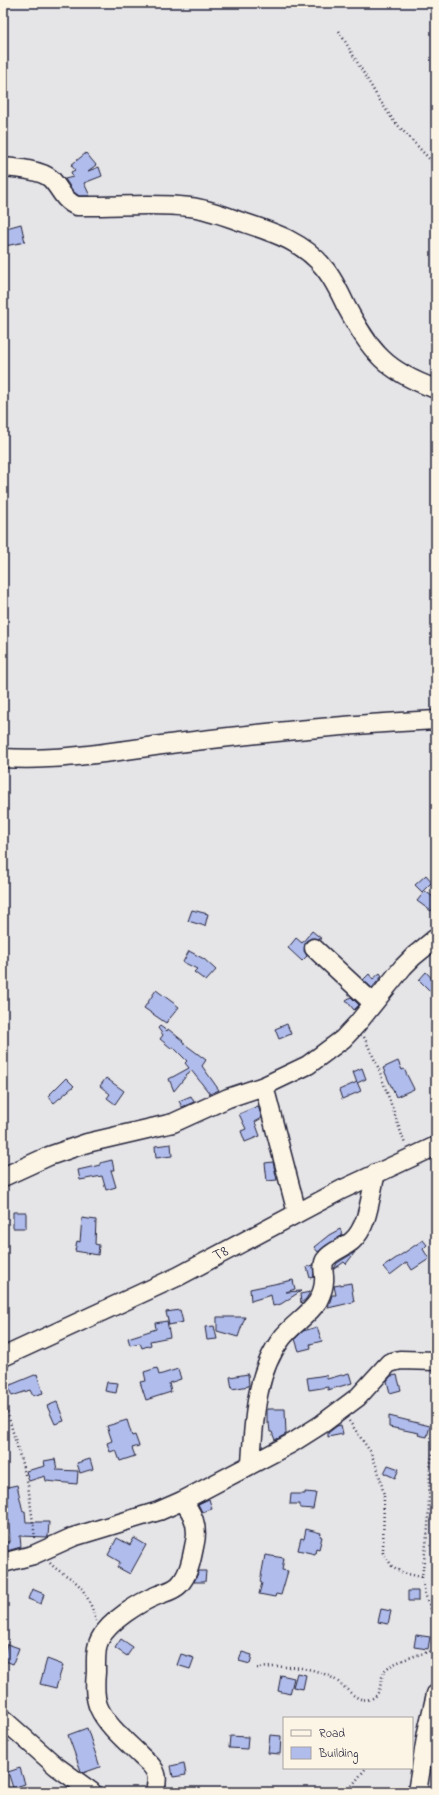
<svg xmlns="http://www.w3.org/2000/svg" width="439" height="1795" font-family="'Indie Flower',sans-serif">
<rect width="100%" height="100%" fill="#e5e4e7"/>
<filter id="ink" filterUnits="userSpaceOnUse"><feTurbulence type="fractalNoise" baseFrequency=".025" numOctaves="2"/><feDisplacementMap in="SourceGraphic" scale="8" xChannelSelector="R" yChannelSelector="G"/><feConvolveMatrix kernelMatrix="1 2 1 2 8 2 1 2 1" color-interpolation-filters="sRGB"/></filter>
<g filter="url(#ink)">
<path fill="#b0bcec" stroke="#22223b" d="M86,153L96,165L88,171L99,167L102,176L84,183L90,196H79L73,191L65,179L73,177L71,172L75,170L71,165Z
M21,224L25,242L5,246L3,240V229Z
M426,875L432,882L422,892L415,885Z
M425,891L436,899V905L431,911L417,901Z
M192,910L208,914L205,926L188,921Z
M312,931L322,939L311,938L306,941L304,951L307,956L302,961L288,948L296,938L302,943Z
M189,951L204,959L216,970L206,981L194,972L197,969L183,962Z
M426,972L436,983V987L431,992L419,980Z
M380,973L382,976L372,988L363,980L369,974L373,979Z
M156,990L179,1007L166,1023L144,1008Z
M351,997L359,1005L354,1010L346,1000Z
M287,1024L291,1034L279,1039L275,1029Z
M160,1026L167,1031L168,1029L183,1041L182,1042L206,1060L202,1066L219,1090L210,1094L191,1070L174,1091L169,1079L189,1068L185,1063L187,1061L173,1047L171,1048L160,1039L163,1035L158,1028Z
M398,1061L402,1070L404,1069L414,1089L396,1097L383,1068Z
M362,1068L366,1079L357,1083L353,1072Z
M66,1078L74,1086L54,1103L48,1096Z
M106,1078L124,1091L115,1104L107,1098L110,1094L100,1086Z
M357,1082L361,1091L342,1099L339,1090Z
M191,1096L194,1102L182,1107L179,1101Z
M258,1106L262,1118L255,1122L260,1136L245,1142L241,1131L246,1129L239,1114Z
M171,1144L172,1156L156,1158L155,1146Z
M112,1160L114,1170H111L116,1187L106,1190L102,1176L80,1180L78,1170L100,1165V1163Z
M273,1162L277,1180L267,1181L265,1163Z
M13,1212H26V1228H13Z
M82,1218L96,1220L95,1244L99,1245L98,1255L75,1251L77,1241L80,1242Z
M340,1229L343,1235L325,1246L318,1252L314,1247L329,1235Z
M423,1240L427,1245L423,1249L429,1259L412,1270L407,1262L390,1275L383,1267Z
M355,1252L346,1264L344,1262L334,1269L337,1263Z
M313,1265L314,1277L310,1278L307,1267Z
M293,1280L295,1289L286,1292L301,1291L281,1304L273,1306L271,1295L251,1301L250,1289Z
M351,1283L354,1302L328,1308L332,1295H336L334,1286Z
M310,1292L306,1299L301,1303L300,1294Z
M180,1310L183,1322L169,1325L166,1312Z
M217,1317H245L238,1337L217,1331Z
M167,1321L170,1337L150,1341L151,1345L142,1348L140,1343L130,1345L128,1338L156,1329L155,1323Z
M214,1326L217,1339L207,1340L205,1327Z
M317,1327L322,1341L310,1344L311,1348L299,1351L295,1339L303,1331Z
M157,1368L159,1375L178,1369L181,1379L169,1383L171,1392L146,1400L140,1382L146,1381L144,1372Z
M349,1373L352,1383L328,1390V1387L309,1390L307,1378L326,1375L327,1379Z
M37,1374L43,1393L33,1396L30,1390L12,1396L8,1386Z
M248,1374L249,1386L232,1389L230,1377Z
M397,1375L401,1390L390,1393L387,1381L391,1376Z
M107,1382L118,1383L116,1393L105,1391Z
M57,1402L64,1421L55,1424L47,1406Z
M267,1409H285L286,1434L275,1440L272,1432H270L269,1423H267Z
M389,1416L430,1426L427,1437L418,1435L419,1433L389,1427Z
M127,1420L132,1436L135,1435L139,1446L132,1448L135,1456L120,1461L116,1450L110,1452L107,1443L112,1441L107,1426Z
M341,1425L343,1434L328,1437V1433L337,1426Z
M55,1459L57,1470L78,1471L77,1484L46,1481L45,1476L29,1481L26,1471L45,1466L44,1461Z
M90,1459L93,1469L80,1473L77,1463Z
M388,1465L399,1469L395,1478L384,1473Z
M17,1485L23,1512L25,1511L26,1522H49L48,1537L20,1536L21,1547L3,1552V1542H10L9,1520H3V1488Z
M305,1492L316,1493L313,1509L300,1508V1504H290L291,1494H305Z
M209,1499L212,1509L202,1512L198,1504Z
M306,1529L321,1533L320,1536L322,1537L319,1549L316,1548L315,1554L298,1550L301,1538L304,1539Z
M117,1538L130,1545L134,1538L146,1545L130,1574L117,1567L120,1562L108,1555Z
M265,1555L284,1558L282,1570L288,1571L281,1595L276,1594L275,1597L259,1594L262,1583L260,1582Z
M199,1571H206L205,1582H194Z
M32,1589L44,1594L41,1604L28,1599Z
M408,1591H418V1601H408Z
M381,1609L391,1611L388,1624L378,1622Z
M416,1635L430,1637L428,1649L414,1647Z
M121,1639L133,1647L127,1656L115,1648Z
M7,1644L19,1648L13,1664L3,1660Z
M242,1652L252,1655L250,1664L239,1661Z
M181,1654L194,1658L190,1669L177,1665Z
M47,1659L63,1665L56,1688L40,1684Z
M297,1673L306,1675L303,1689L293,1687Z
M281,1675L294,1678L290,1694L278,1691Z
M87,1728L100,1767L83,1773L81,1771L68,1735Z
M270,1735L281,1736L280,1754L268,1753Z
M230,1736L248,1737L247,1749L229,1748Z
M184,1763L186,1775L173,1777L171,1766Z
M20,1768L25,1784L13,1788L8,1772Z"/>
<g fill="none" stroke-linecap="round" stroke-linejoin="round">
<defs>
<g id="minor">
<path d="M3,167C16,168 42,170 51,179C61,189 63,201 77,206C114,207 153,202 190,207C208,209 225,216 242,222C272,232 305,242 325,269C334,280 340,293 346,306C371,352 385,371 436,389"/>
<path d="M3,758C65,762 125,749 186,742C269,732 353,724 436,720"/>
<path d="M314,948L373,1003"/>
<path d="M264,1086L297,1213"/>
<path d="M3,1177L49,1156L87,1143L173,1123L228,1098L264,1086L308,1065L343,1039L357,1024L403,967L414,956L436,938"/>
<path id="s1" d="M3,1357L179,1276L341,1190L436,1146"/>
<path d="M251,1463C254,1421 255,1373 282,1338C292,1325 309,1315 318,1301C321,1295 324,1288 324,1281C325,1274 321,1267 325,1260C331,1251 344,1248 352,1241C369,1226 370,1195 376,1173"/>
<path d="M3,1563L33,1555L73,1537L159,1511L182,1501L292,1443L322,1424L358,1397L389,1363L400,1360L436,1361"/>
<path d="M3,1719L56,1766L92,1792"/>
<path d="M155,1792C156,1786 158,1780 156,1774C154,1766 146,1761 141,1756C127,1742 107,1726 99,1708C94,1697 95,1683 96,1672C96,1661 95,1648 100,1639C109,1621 140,1602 158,1595C165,1592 173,1591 179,1585C190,1574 192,1556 195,1542C198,1527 193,1512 182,1501"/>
<path d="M417,1792L427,1732L436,1694"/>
</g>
</defs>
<use href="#minor" stroke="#22223b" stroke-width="21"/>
<path stroke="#22223b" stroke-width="2.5" stroke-dasharray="1 3" stroke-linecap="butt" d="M339,31L377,96L393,120L436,166
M364,1037L378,1067L405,1144
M3,1397L28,1485L35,1538
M349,1421L370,1451L378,1470L384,1495L383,1553L392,1566L403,1573L422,1577
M436,1447L433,1450L430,1467L428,1528L422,1577L425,1594L436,1621
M50,1563C56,1570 65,1574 73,1580C86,1590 92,1606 96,1621
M257,1668C282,1666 312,1665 334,1679C346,1686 355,1703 370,1699C383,1696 379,1678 385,1670C392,1662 426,1652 436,1650
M347,1792L366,1768"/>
<use href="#minor" stroke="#fcf5e5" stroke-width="18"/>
</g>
</g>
<g text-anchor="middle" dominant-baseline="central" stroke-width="3" stroke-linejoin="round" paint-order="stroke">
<g font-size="16" fill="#22223b" stroke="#fcf5e5">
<text stroke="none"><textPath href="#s1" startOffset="241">T8</textPath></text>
</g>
</g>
<rect width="439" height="1795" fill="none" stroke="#fcf5e5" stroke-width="16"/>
<rect x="8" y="8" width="423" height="1779" fill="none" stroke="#22223b" stroke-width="1.5" filter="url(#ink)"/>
<rect x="283" y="1717" width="130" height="52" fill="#fcf5e5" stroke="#a5a1a1"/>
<rect x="291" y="1730" width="20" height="6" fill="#fcf5e5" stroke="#a5a1a1"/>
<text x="319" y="1737" font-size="12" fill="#22223b">Road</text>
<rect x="291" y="1747" width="20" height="12" fill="#b0bcec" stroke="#a5a1a1"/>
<text x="319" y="1757" font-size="12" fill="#22223b">Building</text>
</svg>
